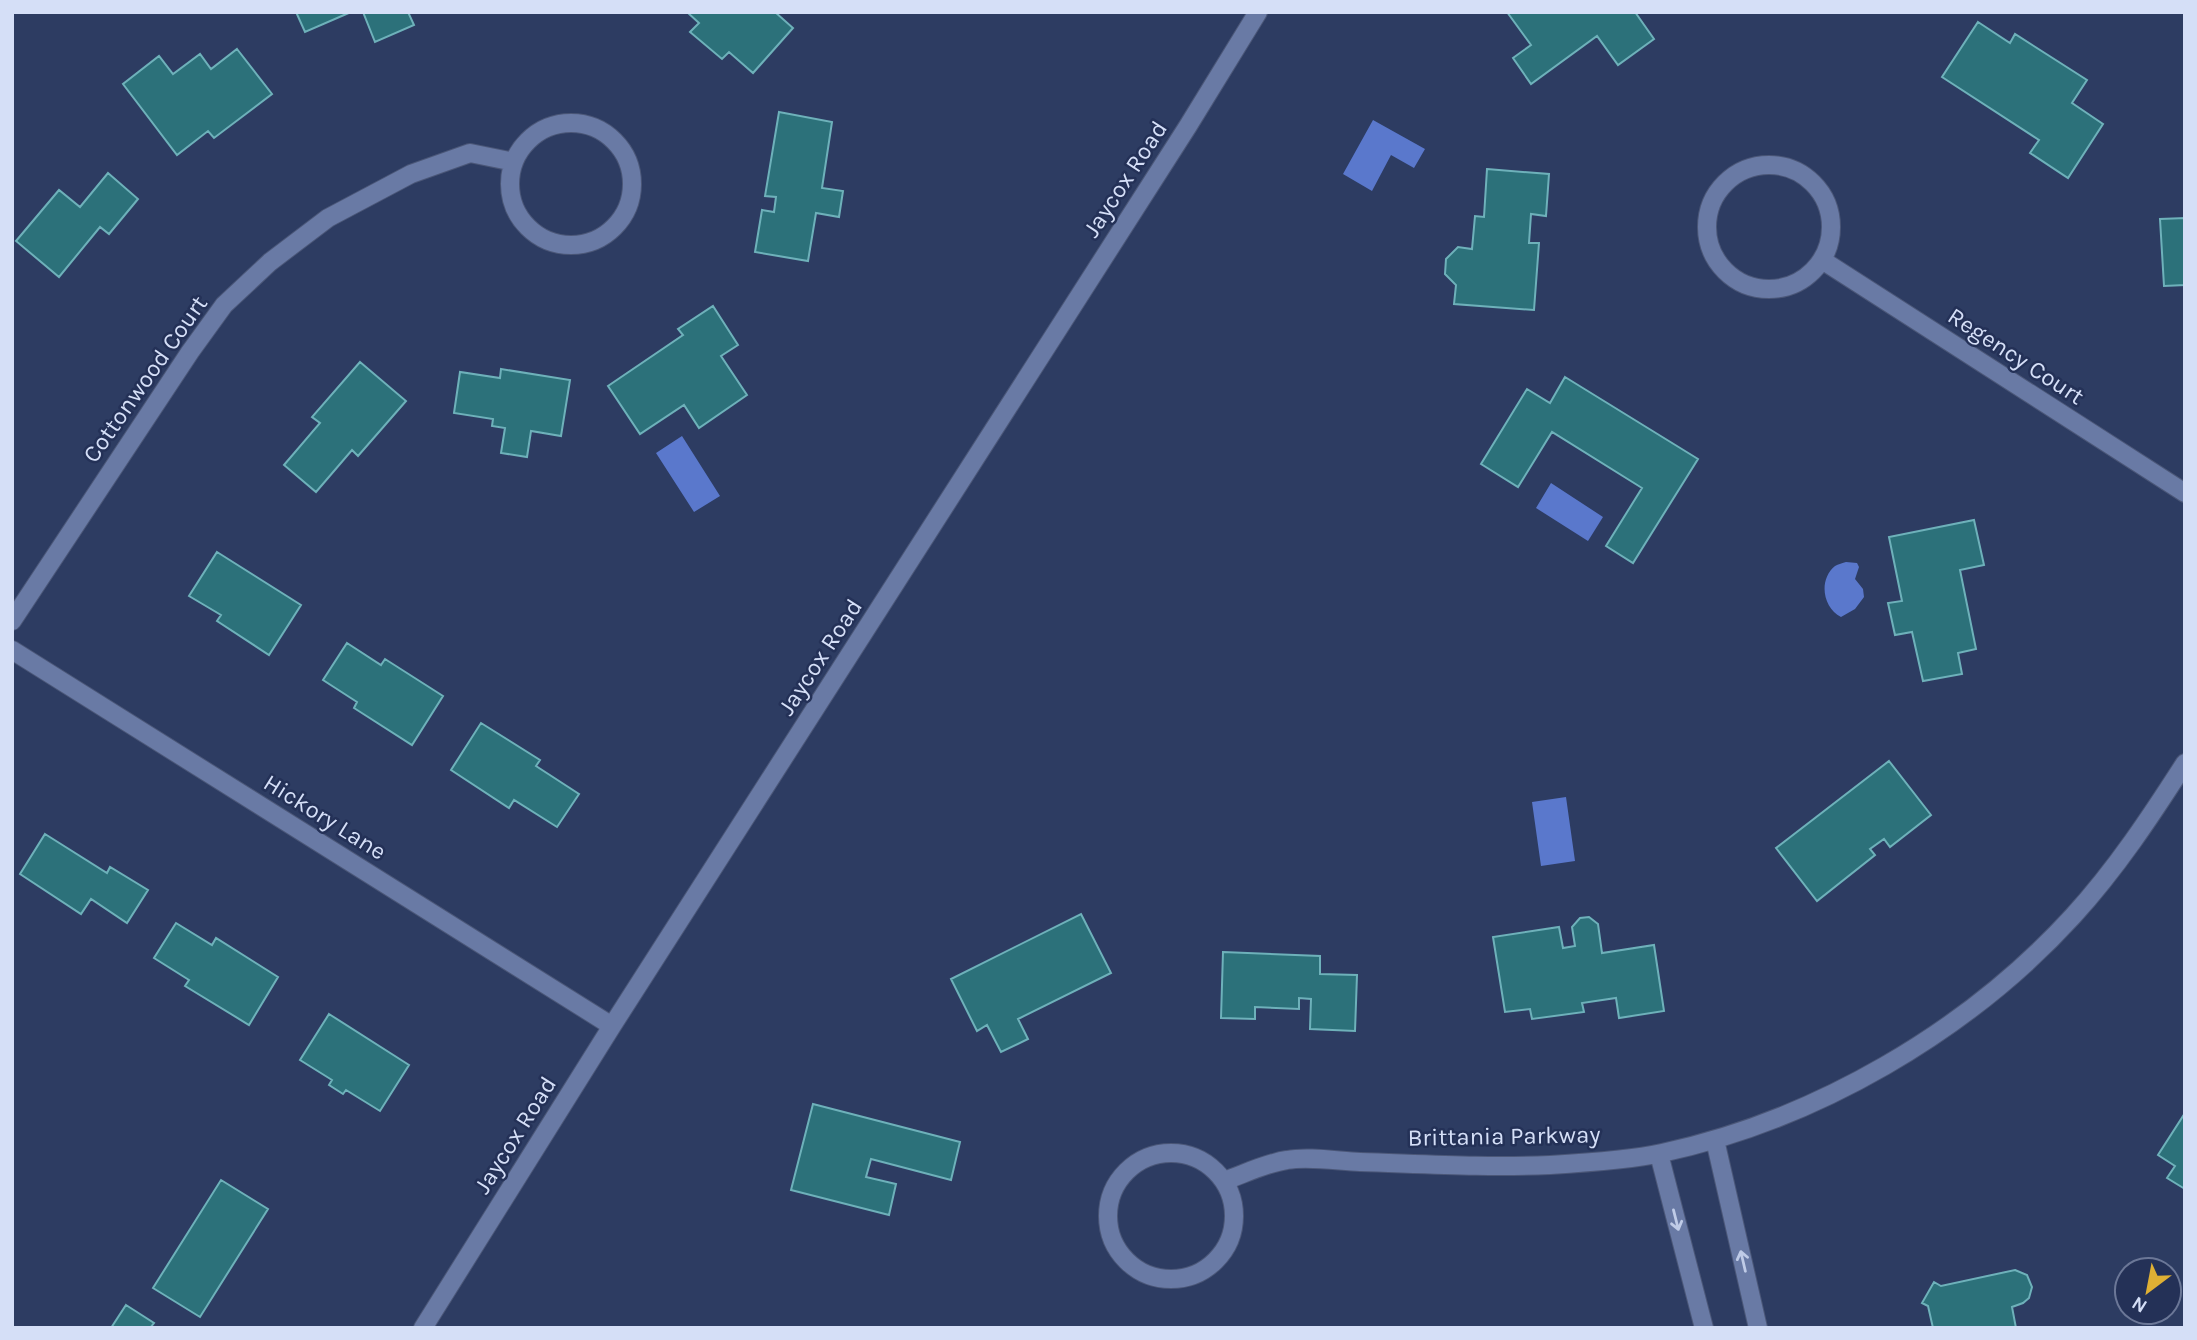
<svg xmlns="http://www.w3.org/2000/svg" width="2197" height="1340" font-family="Karla,sans-serif">
<rect width="100%" height="100%" fill="#2d3c62"/>
<path fill="#5a78cc" d="M1373,120L1425,149L1414,168L1391,155L1372,191L1343,174Z
M682,436L720,496L694,512L656,453Z
M1551,483L1603,517L1588,541L1536,508Z
M1846,562L1857,563L1859,567L1855,579L1863,589L1864,597L1855,609L1841,617C1823,608 1818,580 1835,566C1838,564 1843,563 1846,562Z
M1566,797L1575,861L1541,866L1532,802Z"/>
<path fill="#2c717a" stroke="#6eb1ba" stroke-width="2" d="M296,12H351L305,32Z
M363,12H408L414,25L375,42Z
M687,12H775L793,28L753,73L729,52L722,59L690,32L699,23Z
M1507,12H1635L1654,39L1618,65L1597,36L1531,84L1513,58L1531,45Z
M1978,22L2010,43L2015,34L2087,80L2072,103L2103,124L2068,178L2030,153L2039,140L1942,77Z
M237,49L272,94L214,138L208,131L177,155L123,84L159,56L173,74L200,54L211,69Z
M779,112L832,122L822,188L843,191L839,217L816,213L808,261L755,252L762,210L774,212L776,197L765,196Z
M1487,169L1549,174L1546,216L1531,214L1529,243H1539L1534,310L1454,304L1456,285L1445,274L1446,259L1458,247L1472,249L1475,216L1484,217Z
M108,173L138,199L109,234L100,227L59,277L16,241L59,190L80,207Z
M2185,218V285L2164,286L2160,219Z
M713,306L738,345L721,356L747,395L699,428L684,405L640,434L608,386L683,335L678,329Z
M360,362L406,401L358,456L352,450L316,492L284,465L320,423L312,417Z
M501,369L570,380L561,436L531,431L527,457L501,453L505,428L492,426L493,419L454,413L460,372L500,378Z
M1565,377L1698,459L1633,563L1606,546L1642,488L1552,432L1518,487L1481,464L1527,389L1550,403Z
M1974,520L1984,565L1960,570L1976,649L1958,653L1962,674L1923,681L1912,632L1895,635L1888,603L1902,601L1889,537Z
M217,552L301,605L269,655L217,621L221,615L189,596Z
M347,643L381,665L385,659L443,696L412,745L354,708L357,702L323,680Z
M481,723L540,760L536,766L579,794L557,827L514,800L509,808L451,770Z
M1889,761L1931,815L1890,847L1884,839L1870,849L1875,855L1817,901L1776,848Z
M45,834L107,873L110,867L148,890L127,923L91,899L81,914L20,874Z
M1081,914L1111,973L1018,1019L1028,1039L1001,1052L987,1025L977,1031L951,979Z
M1589,917L1598,924L1602,953L1654,945L1664,1011L1619,1018L1616,998L1582,1003L1584,1012L1532,1019L1530,1009L1505,1012L1493,937L1559,927L1563,948L1575,946L1572,927L1580,918Z
M176,923L212,945L216,938L278,977L249,1025L185,986L189,980L154,958Z
M1223,952L1320,956V974L1357,975L1355,1031L1310,1029L1311,999L1299,998V1009L1255,1007V1019L1221,1018Z
M329,1014L409,1065L380,1111L346,1090L343,1094L329,1085L332,1080L300,1060Z
M813,1104L960,1142L951,1180L871,1159L866,1177L896,1184L889,1215L791,1190Z
M2185,1113V1189L2167,1178L2175,1166L2158,1155Z
M221,1180L268,1209L200,1317L153,1288Z
M2015,1270L2027,1275L2032,1287L2029,1298L2023,1303L2012,1307L2016,1328H1933L1928,1306L1922,1303L1934,1282L1941,1286Z
M126,1305L154,1323L150,1328H111Z"/>
<g fill="none" stroke-linecap="round" stroke-linejoin="round">
<defs>
<path id="minor" d="M510 184a61 61 0 1 1 122 0a61 61 0 1 1-122 0Z
M1707 227a62 62 0 1 1 124 0a62 62 0 1 1-124 0Z
M1822,260L2185,493
M12,621L190,352L224,305L270,262L328,218L411,174L470,153L514,162
M12,650L612,1026
M1715,1140L1758,1328
M1108 1216a63 63 0 1 1 126 0a63 63 0 1 1-126 0Z
M1659,1154L1704,1328
M1224,1181C1244,1174 1266,1163 1287,1160C1308,1156 1338,1161 1360,1162C1423,1164 1487,1168 1550,1165C1583,1163 1630,1160 1662,1153C1815,1120 1967,1032 2073,916C2116,869 2151,816 2185,763
M423,1328L612,1026L1188,126L1258,12"/>
</defs>
<use href="#minor" stroke="#4b5778" stroke-width="20"/>
<use href="#minor" stroke="#697aa5" stroke-width="18"/>
</g>
<defs><path id="oneway-shaft" d="M-6 0H5M1.5-3L5.5 0L1.5 3" fill="none" stroke-width="1.6" stroke-linecap="round" stroke-linejoin="round" transform="scale(1.75)"/></defs>
<g stroke="#bfcbe7">
<use href="#oneway-shaft" transform="translate(1676 1220) rotate(76)"/>
<use href="#oneway-shaft" transform="translate(1743 1261) rotate(-103)"/>
</g>
<g text-anchor="middle" dominant-baseline="central" stroke-width="5" stroke-linejoin="round" paint-order="stroke">
<g font-size="24" fill="#d5dff7" stroke="#243157">
<text transform="translate(1125 179) rotate(-57)">Jaycox Road</text>
<text transform="translate(2016 356) rotate(33)">Regency Court</text>
<text transform="translate(145 379) rotate(-55)">Cottonwood Court</text>
<text transform="translate(820 657) rotate(-57)">Jaycox Road</text>
<text transform="translate(325 817) rotate(32)">Hickory Lane</text>
<text transform="translate(515 1135) rotate(-58)">Jaycox Road</text>
<text transform="translate(1504 1136) rotate(-1)">Brittania Parkway</text>
</g>
</g>
<rect width="2197" height="1340" fill="none" stroke="#d5dff7" stroke-width="28"/>
<g transform="translate(2148 1291) rotate(212)"><circle r="33" fill="#243157" stroke="#6b7797" stroke-width="2"/>
<path d="M0-5L12 26L0 18L-12 26Z" fill="#dfb034"/>
<text y="-10" font-size="19" font-weight="bold" text-anchor="middle" fill="#d5dff7">N</text>
</g>
</svg>
